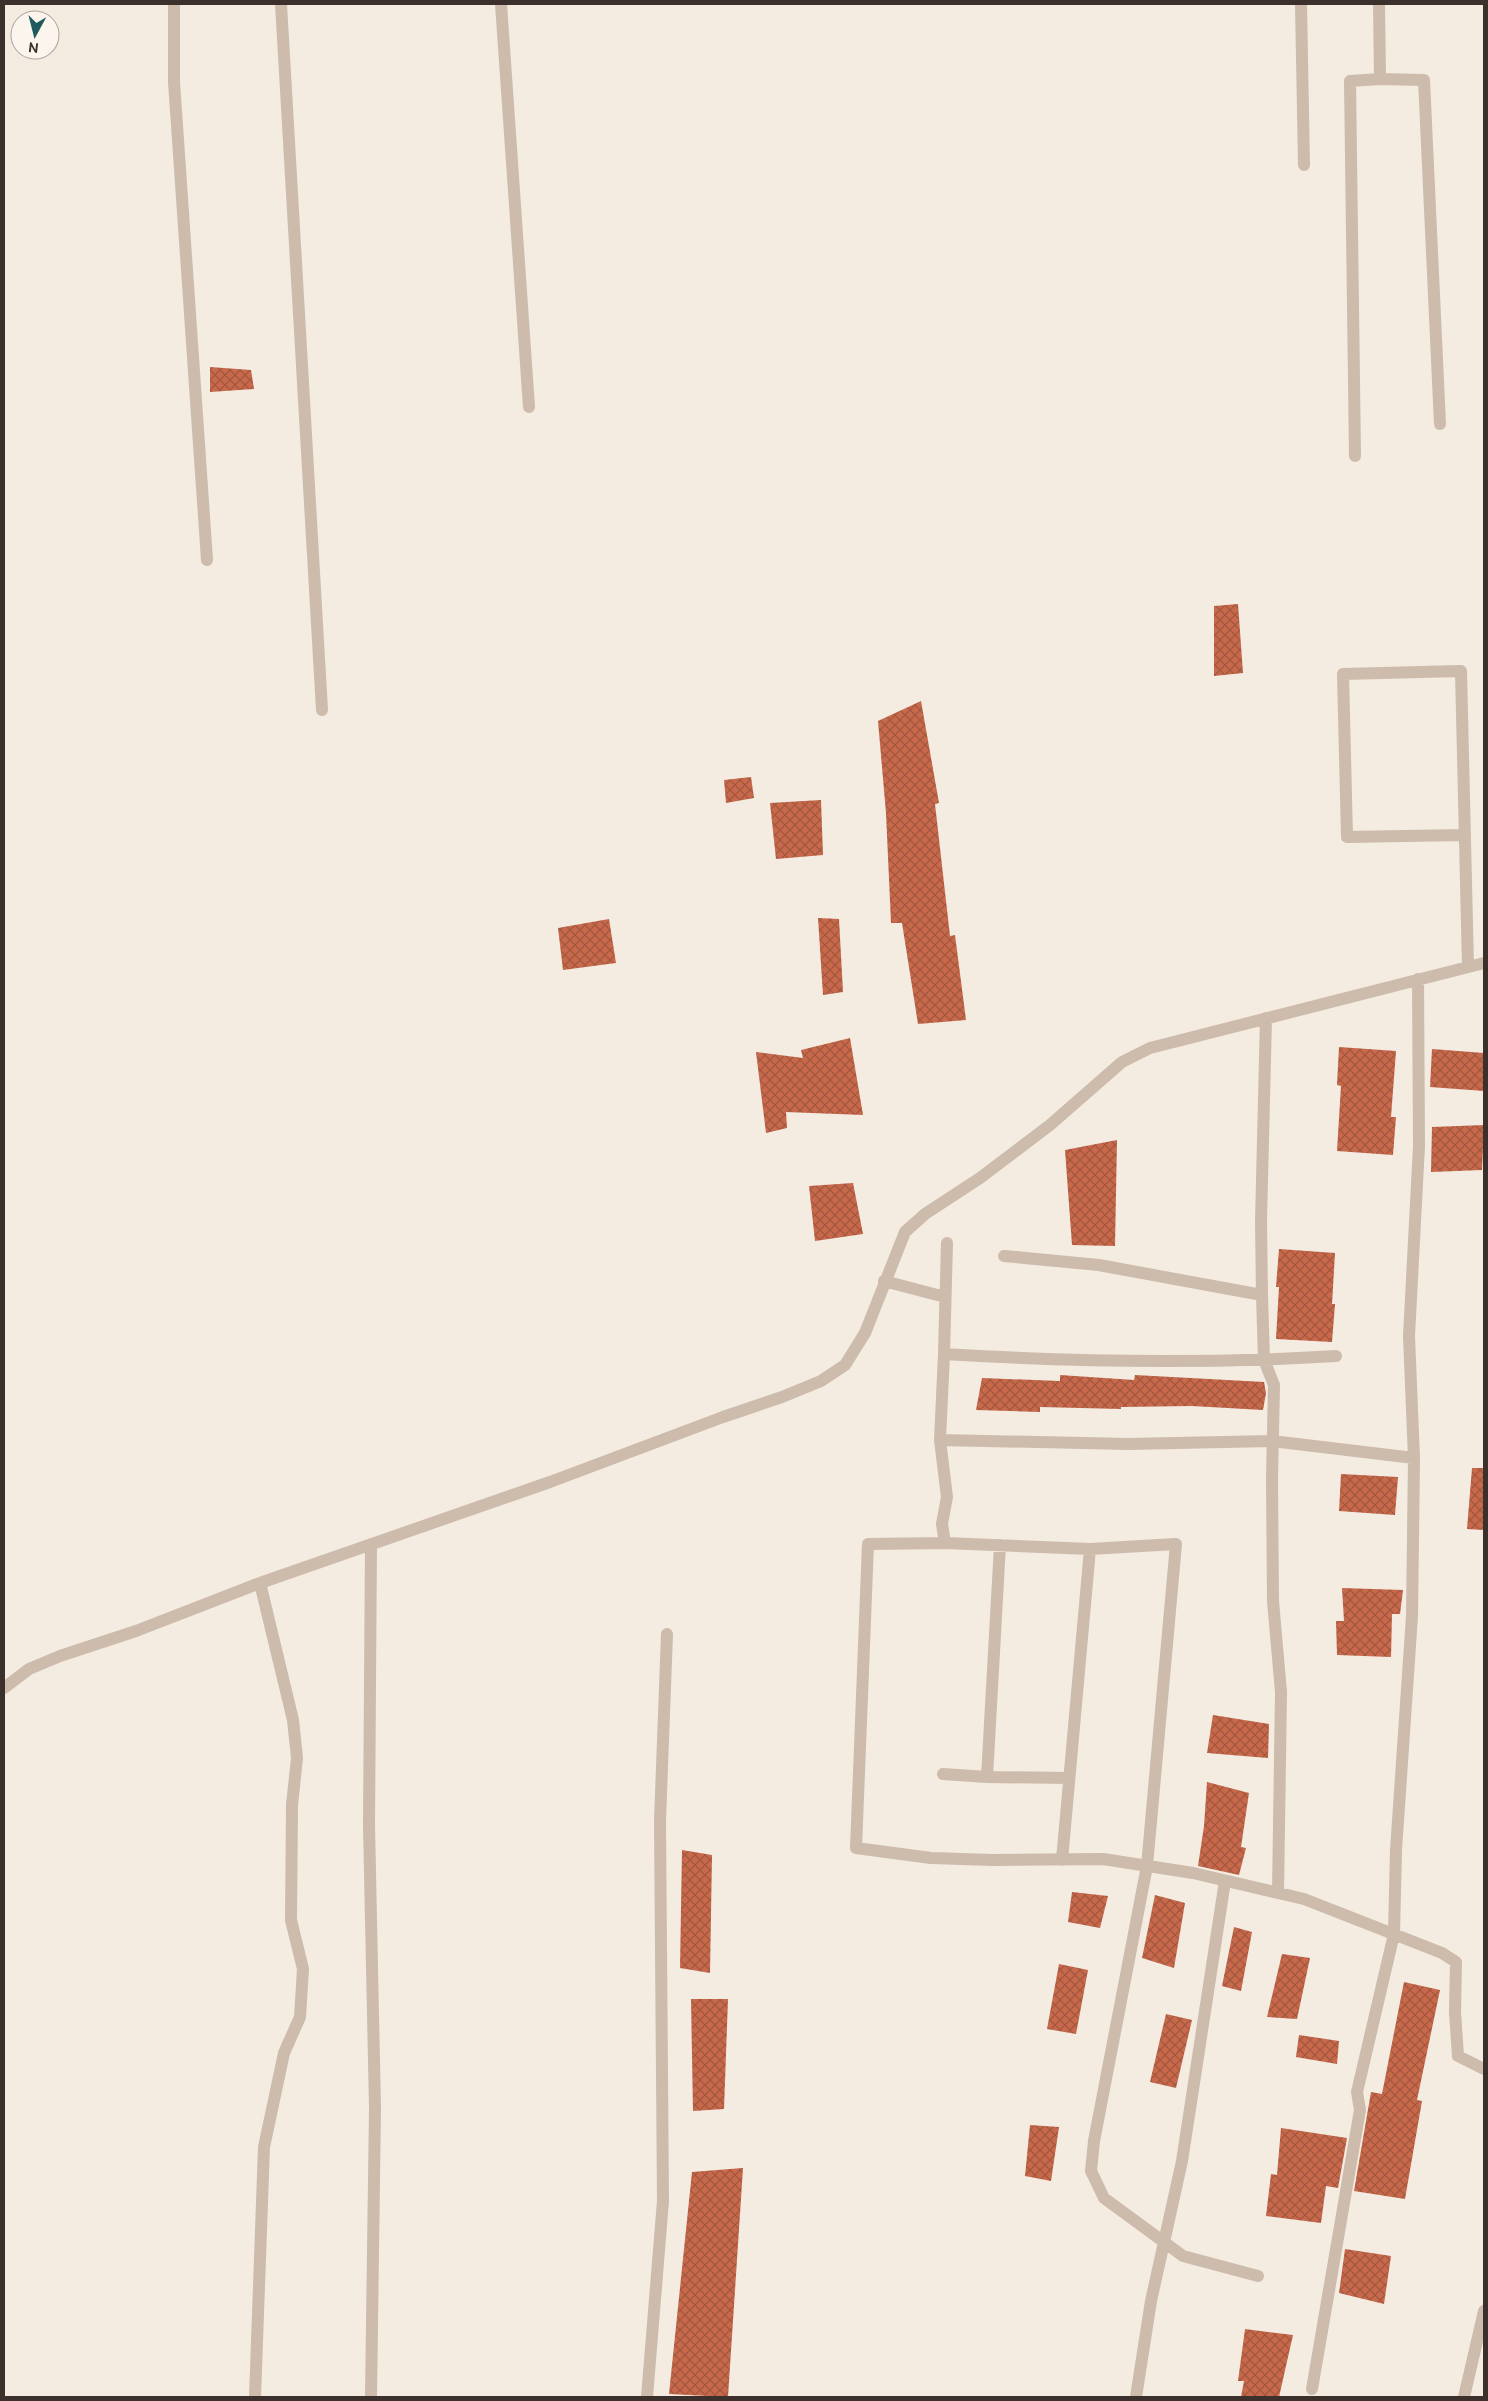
<svg xmlns="http://www.w3.org/2000/svg" width="1488" height="2401" font-family="Ubuntu,sans-serif">
<defs>
<pattern id="building-cross-hatch" width="8" height="8" patternUnits="userSpaceOnUse" patternTransform="scale(1.25)"><rect width="8" height="8" fill="#c8694b"/><path d="M0 0l8 8M0 8l8-8" fill="none" stroke="#a4573f"/></pattern>
</defs>
<rect width="100%" height="100%" fill="#f4ebe1"/>
<path fill="url(#building-cross-hatch)" d="M210,367L251,370L254,389L210,392Z
M1238,604L1243,673L1214,676V606Z
M921,701L939,803L935,804L950,936L955,935L966,1020L918,1024L902,923H891L886,813L878,721Z
M751,777L754,798L726,803L724,780Z
M821,800L823,855L776,859L770,803Z
M818,918L839,919L843,992L823,995Z
M609,919L616,963L563,970L558,928Z
M850,1038L863,1115L786,1112L787,1128L766,1133L756,1052L803,1058L801,1050Z
M1339,1047L1396,1051L1391,1117H1396L1393,1155L1337,1151L1341,1086L1337,1085Z
M1432,1049L1484,1053V1091L1430,1087Z
M1484,1125L1482,1170L1431,1172L1432,1127Z
M1117,1140L1115,1246L1072,1245L1065,1150Z
M853,1183L863,1234L815,1241L809,1186Z
M1279,1249L1335,1253L1332,1304H1335L1332,1342L1276,1339L1279,1287H1276Z
M1060,1375L1134,1380L1135,1375L1264,1382L1266,1393L1263,1410L1192,1406L1121,1407V1409L1040,1407V1412L976,1410L982,1378L1060,1381Z
M1472,1468H1484V1530L1467,1529Z
M1341,1474L1398,1477L1395,1515L1339,1511Z
M1342,1588L1403,1590L1400,1614H1392L1391,1657L1337,1655L1336,1621H1344Z
M1213,1715L1269,1724L1268,1758L1207,1753Z
M1207,1782L1249,1793L1241,1847L1246,1848L1239,1875L1198,1866L1204,1826Z
M682,1850L712,1855L710,1973L680,1968Z
M1072,1892L1108,1896L1100,1928L1068,1922Z
M1155,1895L1185,1903L1174,1968L1142,1958Z
M1234,1927L1252,1932L1241,1991L1222,1986Z
M1282,1954L1310,1958L1297,2019L1267,2017Z
M1059,1964L1088,1970L1076,2034L1047,2029Z
M1404,1982L1440,1990L1417,2100L1422,2101L1405,2199L1354,2191L1371,2092L1382,2094Z
M691,1999H728L724,2109L693,2111Z
M1166,2014L1192,2020L1176,2088L1150,2082Z
M1299,2035L1339,2041L1337,2064L1296,2057Z
M1030,2125L1059,2127L1051,2181L1025,2176Z
M1281,2128L1347,2138L1338,2188L1326,2186L1321,2223L1266,2216L1271,2174L1277,2175Z
M743,2168L728,2397L669,2394L692,2172Z
M1345,2249L1391,2256L1384,2304L1339,2293Z
M1245,2329L1293,2335L1279,2397H1241L1244,2381H1238Z"/>
<g fill="none" stroke-linecap="round" stroke-linejoin="round">
<path stroke="#cdbbac" stroke-width="12" d="M174,4V82L207,560
M281,4L322,710
M501,4L529,407
M1301,4L1304,165
M1379,4L1380,79L1424,80L1440,424
M1355,456L1350,81L1380,79
M1464,835L1347,837L1343,674L1461,671L1468,967
M1266,1018L1261,1221L1262,1295L1264,1360L1274,1385L1272,1479L1273,1601L1281,1692L1278,1893
M1004,1256L1099,1265L1262,1295
M884,1281L945,1297
M944,1354L947,1243
M1336,1356C1206,1364 1074,1362 944,1354L940,1440L1128,1444L1272,1441L1414,1458
M940,1440L947,1497L942,1524L945,1543
M371,1544L369,1825L375,2108L371,2397
M4,1688L29,1669L60,1656L136,1631L260,1583L550,1482L723,1417L782,1397L821,1381L845,1365L865,1333L905,1232L925,1214L980,1178L1050,1125L1122,1062L1150,1048L1484,963
M943,1774L987,1777L1069,1778
M987,1777L1000,1545
M1062,1860L1090,1549
M1258,2276L1183,2256L1104,2198L1091,2171L1094,2141L1147,1866L1176,1544L1090,1549L945,1543L868,1544L856,1848L931,1858L992,1860L1103,1859L1193,1873L1304,1899L1442,1953L1456,1962L1455,2012L1458,2056L1484,2069
M1312,2389L1360,2110L1357,2092L1394,1934L1396,1850L1412,1616L1414,1458L1409,1336L1419,1146L1418,979
M255,2397L264,2147L284,2053L300,2017L303,1969L291,1920L292,1805L297,1758L293,1720L260,1583
M647,2397L663,2201L660,1821L667,1634
M1136,2397L1151,2301L1182,2161L1225,1881
M1464,2397L1484,2311"/>
</g>
<rect width="1488" height="2401" fill="none" stroke="#3b302b" stroke-width="10"/>
<g transform="translate(35 35) rotate(187)"><circle r="24" fill="#fbf5ee" stroke="#aea6a0"/>
<path d="M0-4L9 19L0 12L-9 19Z" fill="#1f5a5e"/>
<text y="-8" font-size="14" font-weight="bold" text-anchor="middle" fill="#3b302b">N</text>
</g>
</svg>
